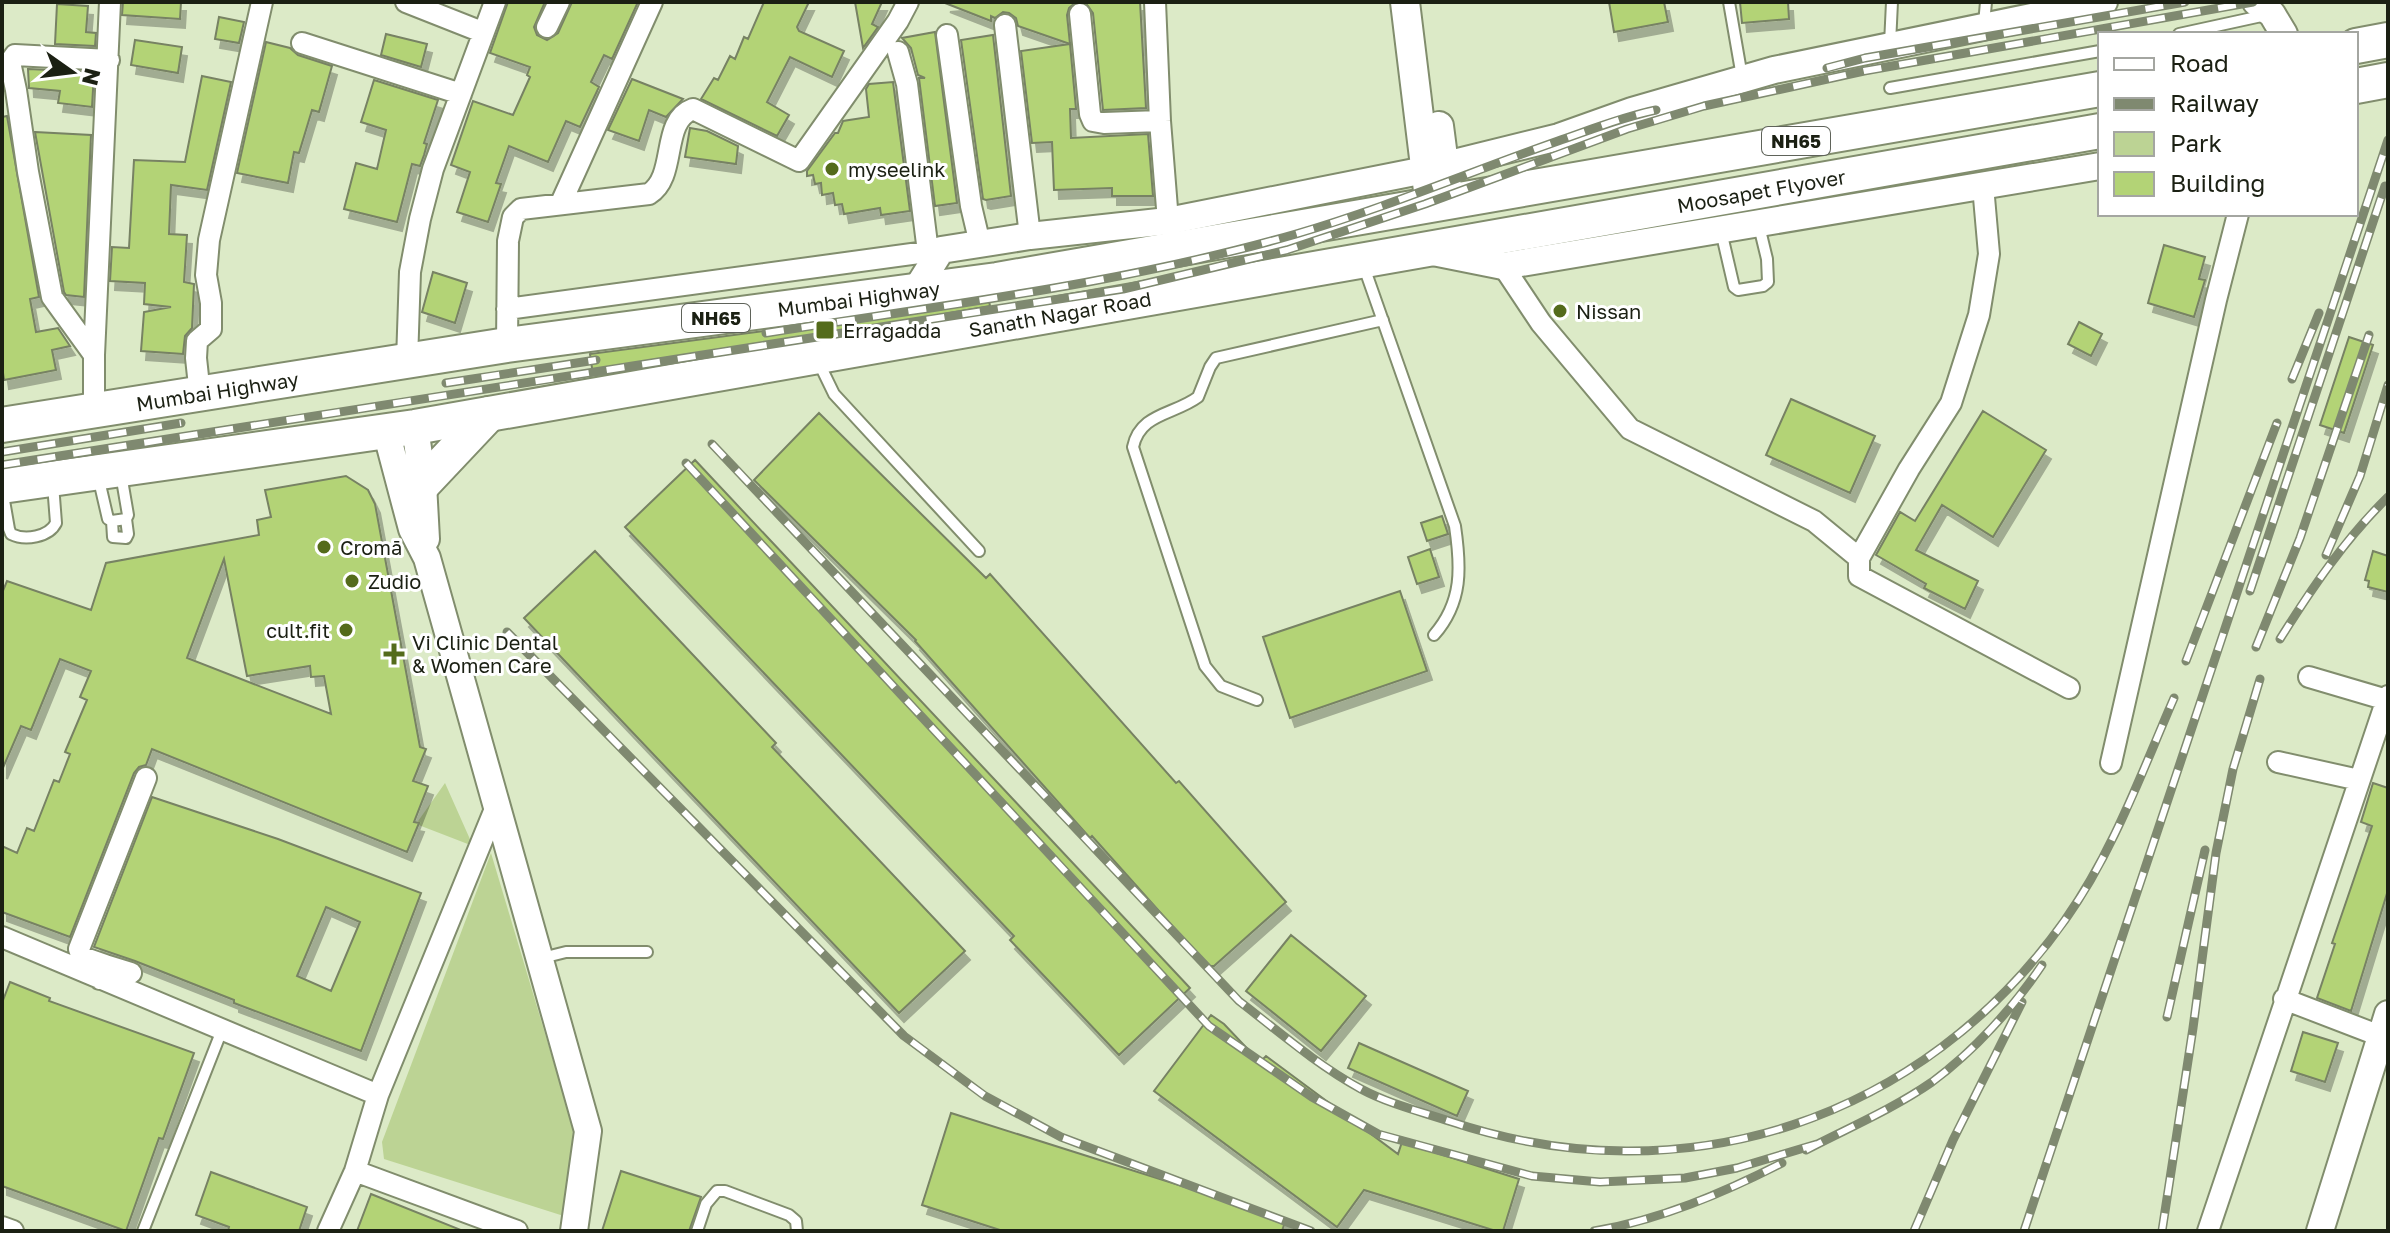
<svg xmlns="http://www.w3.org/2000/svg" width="2390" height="1233" font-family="'Golos Text',sans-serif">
<defs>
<filter id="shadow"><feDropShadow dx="5" dy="9" stdDeviation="0" flood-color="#0004"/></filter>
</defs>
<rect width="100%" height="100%" fill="#dceac7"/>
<path fill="#bcd394" d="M445,783L473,846L416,824Z
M491,853L573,1127L570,1218L384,1159L382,1142Z"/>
<path fill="#b3d376" stroke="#778263" stroke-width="2" fill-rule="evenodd" filter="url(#shadow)" d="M123,2H181L180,19L122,15Z
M508,2H545L534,27L537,35L547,40L558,33L572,2H638L612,59L604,55L591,82L599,87L580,127L566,121L548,162L509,146L496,183L501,184L488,222L457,212L470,172L451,165L473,101L513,115L530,77L527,75L530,67L490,53Z
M764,2H809L797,27L799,31L844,51L832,77L790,57L767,102L789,115L777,136L701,99L714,78L718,80L730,56L735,59L744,37L748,39Z
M855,2H882L872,24L878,27L863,48Z
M957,2H1076L1069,8L1067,15L1070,44L1018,26L1016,18L1009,13L1003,12L995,18L991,16V21L945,3Z
M1085,2H1140L1146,108L1103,110L1093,13Z
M1609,2H1664L1668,22L1614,32Z
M1740,2H1788L1789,19L1742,23Z
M57,4L88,6L86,32L96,33L95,46L55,44Z
M219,17L244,22L239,43L215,39Z
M935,32L957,203L935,206L919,78H925L918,75L911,48L902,38Z
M386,34L427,44L421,67L381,55Z
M993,35L1011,196L986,200L983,199L961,40Z
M135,40L182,47L178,73L131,65Z
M266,42L290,48L298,55L332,66L319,112L312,110L299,153L294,152L288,183L237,173Z
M1070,44L1076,109H1070L1071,138L1148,134L1153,196H1112V188L1054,190L1052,142L1032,143L1021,51Z
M28,69L94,72L92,107L58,103L60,91L29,88Z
M202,76L231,82L207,190L171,185L169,234L187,235L184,282L194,284L192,328L185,336L183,354L141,351L144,312L171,307L144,304L145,283L110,281L112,247L129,248L134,160L185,162Z
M632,79L683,99L666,117L649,110L639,141L608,130Z
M374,80L438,100L424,143L427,144L424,155L420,166L412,164L397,222L344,209L356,163L377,169L386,130L361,122Z
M893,82L910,211L881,215L880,208L844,214L842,204L835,205L833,193L822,195L821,183L815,184L813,175L807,176V171L835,133H838L843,121L869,117L866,89L869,84Z
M7,116L39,297L30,299L36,332L58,328L70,346L52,350L56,370L4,380L2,366V117Z
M690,128L707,131L738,146L736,164L685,157Z
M35,132L91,135L84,297L66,295L64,292Z
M2164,245L2205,257L2199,279L2205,280L2194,317L2148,303Z
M433,272L467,283L455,323L422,312Z
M989,301L990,306L593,375L590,354Z
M2079,322L2102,334L2091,356L2068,344Z
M2349,337L2373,345L2344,433L2320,425Z
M1791,399L1875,436L1850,493L1766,455Z
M1983,411L2046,450L1993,537L1942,505L1916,550L1978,581L1965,609L1924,588L1926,584L1876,555L1900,512L1915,521Z
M819,413L986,578L990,574L1176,783L1179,781L1286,902L1214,966H1208L1092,836L1090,838L915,641L916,640L754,480Z
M695,460L1190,988L1119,1055L1010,940L1014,936L625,527Z
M346,476L368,490L375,504L420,747L426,749L413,781L428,786L414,822L419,823L407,852L152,749L146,765L139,767L134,773L70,937L2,912V846L17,853L27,828L34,831L54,780L59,782L70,754L65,752L87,700L80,697L91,671L60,659L31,730L21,726L2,770V593L7,581L91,610L106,563L259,535L257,520L271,517L265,490ZM224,559L247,676L310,666L311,677L324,676L331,714L187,658Z
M1442,516L1448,534L1427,541L1421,523Z
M1430,549L1439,577L1417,584L1408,557Z
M595,551L776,743L772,747L965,951L899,1013L524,618Z
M2373,551L2388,556V592L2368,587L2369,581L2365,580Z
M1400,591L1427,671L1290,718L1263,637Z
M2373,783L2388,788V890L2351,1011L2317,998L2335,944L2332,943L2372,826L2361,822Z
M152,797L278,839L421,893L361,1051L234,1003V1000L135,961L94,947ZM326,907L360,922L331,991L297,976Z
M1291,935L1366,996L1321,1051L1246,991Z
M10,982L50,998L49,1001L194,1053L163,1139L159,1138L126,1231L2,1186V1003Z
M1211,1015L1224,1024L1260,1062L1266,1056L1398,1154L1402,1142L1519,1179L1503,1231H1496L1364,1190L1337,1227L1154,1091Z
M2303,1032L2338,1043L2325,1082L2291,1071Z
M1359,1043L1468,1091L1457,1116L1348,1068Z
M951,1113L1286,1219L1282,1231H1003L922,1205Z
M621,1171L701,1197L689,1231H602Z
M211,1172L307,1207L299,1231H228L229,1227L196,1215Z
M371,1194L461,1230L460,1231H357Z"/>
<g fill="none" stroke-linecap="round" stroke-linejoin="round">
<defs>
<path id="service" d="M1729,2L1742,77
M1984,24L1986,2
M2179,34L2266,15
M1890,44L1892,2
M1890,88L2100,51
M1721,231L1734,287L1738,290L1763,286L1768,282L1767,259L1759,226
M1364,267L1455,526C1461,567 1463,602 1434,635
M818,361L834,394L979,551
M98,476L108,519L112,521L126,519L128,515L121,474
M2,489L9,529L11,534C25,541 49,537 56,523L53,484
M112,521L113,537L126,538L128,534L126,519
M1257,700L1221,686L1205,666L1133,447C1140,413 1174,415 1198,397L1210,367L1216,358L1383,320
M542,958L566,952H647
M143,1231L222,1030
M697,1231L706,1204L717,1191H725L789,1215L796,1221L797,1231"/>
<path id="minor" d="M406,2L482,32
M1155,2L1160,121L1168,221
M1080,14L1090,114L1093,121L1104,123L1160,121
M1005,25L1030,236
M547,27L559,2
M947,35L971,206L980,244
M302,43L461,94
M898,52L907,84L928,252
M1983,186L1989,254L1979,315L1951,403L1909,469L1859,558V576L2069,688
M561,203L652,2
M1503,266L1541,323L1630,429L1814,521L1859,558
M507,309L941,250
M507,345L508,241L513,217L521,209L649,194C678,176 660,121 693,109L799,161L898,21L908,2
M94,355L52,297L28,172L16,90L10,62L15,55L109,60
M407,361L410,272L420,219L433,169L495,2
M200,395L196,358L197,341L211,329V303L206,275L209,240L262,2
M94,409V355L110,2
M2309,677L2387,700
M2278,762L2359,780
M2111,763L2216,300L2238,214
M2,937L378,1095
M105,965L131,973
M100,979L105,965L82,957L79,949L146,778
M2284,999L2388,1039
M355,1171L517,1231
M2,1227L13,1231
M328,1231L355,1171L378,1095L497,804
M2208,1231L2388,696"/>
<path id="tertiary" d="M2256,2L2272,14L2284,34
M1433,252L1503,266L2100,166
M914,293L941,250L1030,236L1168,221L1425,170L1559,137L1632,111L1774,70L2104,2
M415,427L423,484L426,539
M386,431L412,529L427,558L588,1131L574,1231
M2320,1231L2388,1014"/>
<path id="secondary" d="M1405,2L1430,207
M1439,126L1449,203"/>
<g id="trunk">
<path d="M2356,46L2388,40"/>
<path d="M2356,86L2388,80"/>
<path id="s1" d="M2,425L507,345L997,280L2100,89"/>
<path d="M423,484L489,414"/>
<path id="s2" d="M2,486L415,427L2100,131"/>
</g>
</defs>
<use href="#service" stroke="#818d6d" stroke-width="14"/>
<use href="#minor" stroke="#818d6d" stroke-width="24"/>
<use href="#tertiary" stroke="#818d6d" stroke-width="30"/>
<use href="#secondary" stroke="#818d6d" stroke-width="32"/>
<use href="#trunk" stroke="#818d6d" stroke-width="38"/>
<use href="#service" stroke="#fff" stroke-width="10"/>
<use href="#minor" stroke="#fff" stroke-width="20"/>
<use href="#tertiary" stroke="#fff" stroke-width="26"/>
<use href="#secondary" stroke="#fff" stroke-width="28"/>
<use href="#trunk" stroke="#fff" stroke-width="34"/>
<defs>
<path id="rail" d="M1827,68L1865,58L2185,2
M766,333C943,305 1123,284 1296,234C1385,208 1470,172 1558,141C1590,130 1622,117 1656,110
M2292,379L2319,313
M446,383L596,360
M712,444L1239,1001C1278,1031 1317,1065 1361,1089C1389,1104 1422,1112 1452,1122C1685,1199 1923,1120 2065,920C2113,852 2141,774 2174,698
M2,452L181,423
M686,463L1209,1026L1312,1097L1378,1134L1532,1176L1600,1182L1685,1178L1737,1168L1817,1144
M2,465L1123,289L1287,250L1425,204L1627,129L1704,106L1864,71L2253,2
M2326,555L2360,476L2388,385
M2250,591L2385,186
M507,632L904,1036L985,1096L1061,1137L1311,1231
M2280,639C2312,588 2345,539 2388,497
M2256,647L2300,538L2369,335
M2186,661L2277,423
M2167,1017L2205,850
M1806,1150C1848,1128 1893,1109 1932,1082C1974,1051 2013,1008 2042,965
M1594,1231C1660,1220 1723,1193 1782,1163
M1914,1231L1953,1140L2022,1002
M2024,1231L2388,140
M2162,1231L2193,1028L2216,853L2233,769L2260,679"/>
</defs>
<use href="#rail" stroke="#7f8970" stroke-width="9"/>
<use href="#rail" stroke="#fff" stroke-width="6" stroke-dasharray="18" stroke-linecap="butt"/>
</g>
<g fill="#546b1b" stroke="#fff" stroke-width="3">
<circle cx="832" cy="169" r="8"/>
<circle cx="1560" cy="311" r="8"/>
<rect x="815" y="320" width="20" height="20" rx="4"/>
<circle cx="324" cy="547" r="8"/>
<circle cx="352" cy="581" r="8"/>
<circle cx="346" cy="630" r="8"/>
<path d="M390 642h8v8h8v8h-8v8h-8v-8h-8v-8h8z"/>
</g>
<g text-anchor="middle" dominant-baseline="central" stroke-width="6" stroke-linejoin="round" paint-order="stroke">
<g fill="#fff" stroke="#5f635a" stroke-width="2">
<rect x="1762" y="127" width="68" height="28" rx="6"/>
<rect x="682" y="304" width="68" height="28" rx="6"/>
</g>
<g font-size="18" font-weight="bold" fill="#1b2013">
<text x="1796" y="141">NH65</text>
<text x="716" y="318">NH65</text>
</g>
<g font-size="20" fill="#1b2013" stroke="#fff" text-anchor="start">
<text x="848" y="169">myseelink</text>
<text x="1576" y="311">Nissan</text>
<text x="843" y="330">Erragadda</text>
<text x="340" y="547">Cromā</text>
<text x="368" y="581">Zudio</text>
<text x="330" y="630" text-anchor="end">cult.fit</text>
<text x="412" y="642">Vi Clinic Dental<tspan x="412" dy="23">&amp; Women Care</tspan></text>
</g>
<g font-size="20" fill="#1b2013" stroke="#fff">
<text stroke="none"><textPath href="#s2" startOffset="1784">Moosapet Flyover</textPath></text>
<text stroke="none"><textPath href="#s1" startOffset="866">Mumbai Highway</textPath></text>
<text stroke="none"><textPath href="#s2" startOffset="1072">Sanath Nagar Road</textPath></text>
<text stroke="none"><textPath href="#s1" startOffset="218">Mumbai Highway</textPath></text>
</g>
</g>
<rect width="2390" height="1233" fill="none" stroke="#1b2013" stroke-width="8"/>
<rect x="2098" y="32" width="260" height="184" fill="#ffffff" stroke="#a4a6a1" stroke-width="2"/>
<rect x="2114" y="58" width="40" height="12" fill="#ffffff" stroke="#a4a6a1" stroke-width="2"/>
<text x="2170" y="72" font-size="24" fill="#1b2013">Road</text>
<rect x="2114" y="98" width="40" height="12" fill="#7f8970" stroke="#a4a6a1" stroke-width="2"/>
<text x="2170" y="112" font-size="24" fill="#1b2013">Railway</text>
<rect x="2114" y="132" width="40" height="24" fill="#bcd394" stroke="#a4a6a1" stroke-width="2"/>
<text x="2170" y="152" font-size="24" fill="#1b2013">Park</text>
<rect x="2114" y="172" width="40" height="24" fill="#b3d376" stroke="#a4a6a1" stroke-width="2"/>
<text x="2170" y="192" font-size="24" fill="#1b2013">Building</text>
<g transform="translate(72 72) rotate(104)" stroke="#ffffff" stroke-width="6" paint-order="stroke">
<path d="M0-6L14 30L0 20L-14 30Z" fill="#1b2013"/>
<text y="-12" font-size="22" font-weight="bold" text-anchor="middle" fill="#1b2013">N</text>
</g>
</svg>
